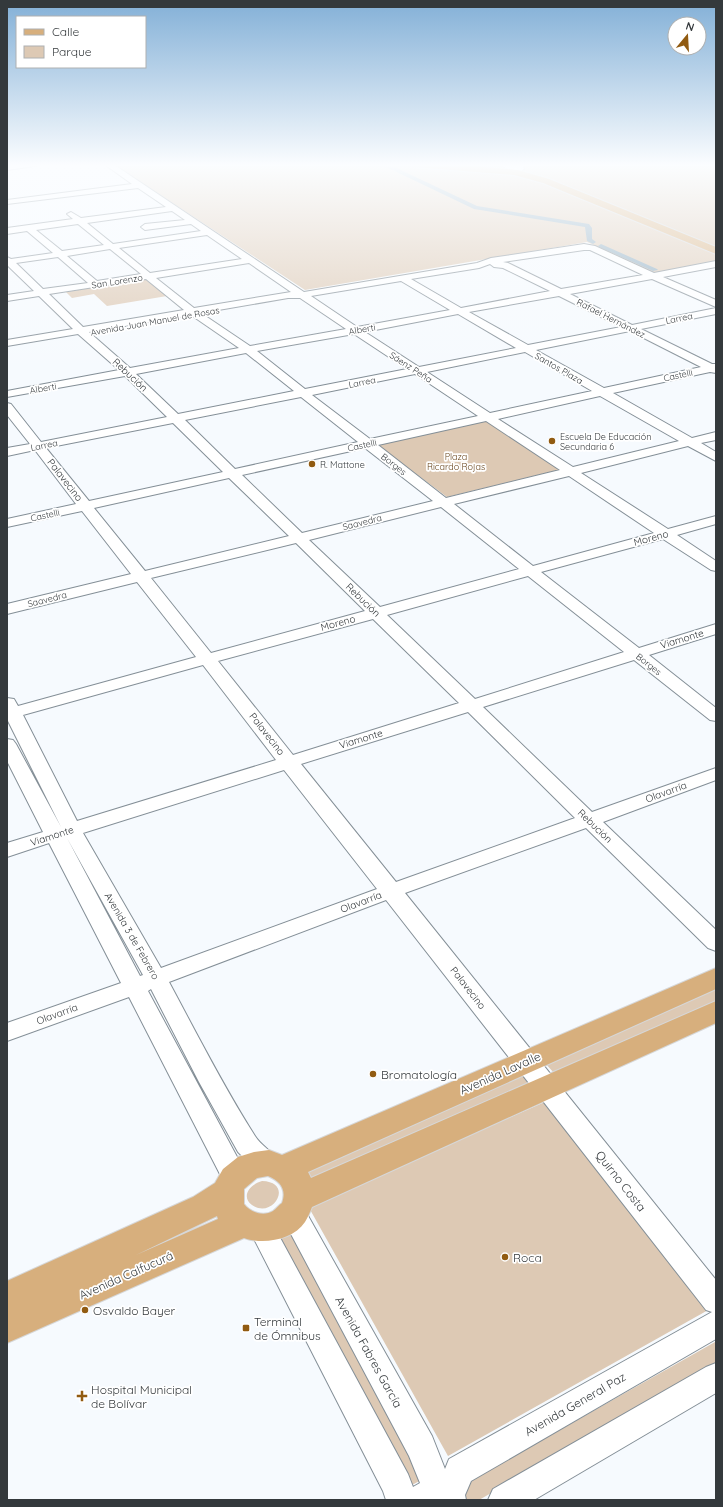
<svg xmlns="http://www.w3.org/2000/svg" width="723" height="1507" font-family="Quicksand,sans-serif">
<rect width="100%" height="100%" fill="#f6fafe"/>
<path fill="#ddc9b4" d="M113,164H716V262L655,273L587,242L305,290Z
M146,279L167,296L107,306L94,294L72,298L66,292Z
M488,420L562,469L447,497L376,444Z
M716,987V1001L554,1073L545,1063Z
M526,1073L535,1083L310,1184L303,1172Z
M547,1101L710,1309L448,1456L308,1206Z
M262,1181C295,1182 273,1220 252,1205C240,1196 251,1184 262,1181Z
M290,1230L425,1478L412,1485L279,1235Z
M715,1342L716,1364L479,1500H466L459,1487Z"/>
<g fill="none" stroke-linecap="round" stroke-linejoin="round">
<path fill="#8caabe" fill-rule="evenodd" d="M380,164H388L477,206L589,224L592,228V239L596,242L593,244L587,241L585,227L474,209Z
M601,244L657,269L658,270L653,271L599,247L598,246Z"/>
<defs>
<path id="minor" d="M17,164H39L35,166L7,170V166Z
M104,164H113L304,292L477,263L491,258L584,244L595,246L654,273L716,261V267L663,277L716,300V307L652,279L570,294L632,325L716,308V314L641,329L712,364H716V373L710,372L613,393L692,438L716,432V440L701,443L716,452V461L688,446L581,473L668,529L716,516V524L677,535L716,561V571L711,570L663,539L541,572L639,648L716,624V634L649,655L716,708V721L710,720L634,660L483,707L592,812L716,768V780L603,822L716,930V951L708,948L586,828L405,893L716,1280V1339L471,1481L465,1495L466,1500H386L383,1491L252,1235L248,1227L252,1219L261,1215L270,1219L408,1474L413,1487L420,1483L409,1456L284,1221L280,1213L284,1205L293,1201L302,1205L432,1436L445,1469L449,1459L712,1312L706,1310L386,900L169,982C197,1034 223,1086 255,1136C261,1146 273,1151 279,1163L275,1171L266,1174L257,1171L238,1152L199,1082L151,989L148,991L243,1168L247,1176L243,1184L234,1187L225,1184L129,997L7,1041V1023L121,983L49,843L7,857V843L43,832L7,761V739L13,740L16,744L61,827L7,719V698L14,699L18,706L196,657L137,582L7,614V604L131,574L82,511L7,527V519L76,504L35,450L7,456V448L30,444L7,415V403L11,404L41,442L167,417L125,376L7,397V391L119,370L78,334L7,346V340L73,329L39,296L7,301V295L34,291L7,265V257L11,259L53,253L27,231L7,234V228L73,219L67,214L71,212L81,218L166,207L138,188L7,204V200L132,184ZM172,211L185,220L145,224L141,227L145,230L191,224L201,231L113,244L87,223ZM78,224L104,245L62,251L36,230ZM207,235L242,259L150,273L119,248ZM110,249L141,274L97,281L67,256ZM584,250H590L643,275L561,289L508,263L503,262ZM58,257L88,283L43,289L16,263ZM249,263L291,292L194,308L156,278ZM490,264L494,267L503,268L550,291L461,308L411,279L479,268ZM146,279L184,310L83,327L49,294ZM401,281L450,310L357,327L311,296ZM559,296L621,327L528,345L469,312ZM288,298H300L346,329L250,346L201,313ZM458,314L516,348L419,367L365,332ZM191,315L239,348L130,368L89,332ZM630,331L701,367L604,388L536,350ZM354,334L407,369L305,389L257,351ZM525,352L592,391L490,413L427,372ZM246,353L294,391L178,414L136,374ZM415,374L478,416L370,439L312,395ZM600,396L679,441L573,467L498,419ZM301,397L358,442L235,469L185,420ZM486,421L560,470L446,498L378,445ZM173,423L223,472L89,501L46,448ZM365,448L433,501L302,533L242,475ZM569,476L654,533L533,566L454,504ZM229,478L289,536L145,571L94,508ZM441,507L519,569L380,607L309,540ZM296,543L365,611L211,653L151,578ZM528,576L624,652L475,699L387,615ZM373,619L459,703L293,755L218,661ZM203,665L276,760L77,821L23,715ZM468,712L575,818L396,882L301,764ZM284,770L377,889L161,968L83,833ZM67,838L143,975L140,976Z
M500,164H522L524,169L515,174Z
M716,1363V1393L534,1500H488L493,1489L706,1367Z"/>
<path id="major" d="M410,164H452L518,170L549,179L716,247V254L543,183L514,175L414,167Z
M716,968V989L308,1172L311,1178L716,1001V1023L312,1207C310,1212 308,1217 305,1222C293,1240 263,1245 244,1238L7,1343V1281L193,1197L215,1183L223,1169L238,1157L254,1152L269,1150L282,1155ZM268,1176C280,1181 287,1189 282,1203C279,1205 276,1209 273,1211C263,1217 250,1212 244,1204V1189L257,1178ZM217,1216L218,1219L136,1255Z"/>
</defs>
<use href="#minor" stroke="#848f97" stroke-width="2"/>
<use href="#major" stroke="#d6d7d8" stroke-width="2"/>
<use href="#minor" fill="#fff" fill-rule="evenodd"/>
<use href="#major" fill="#d7af7d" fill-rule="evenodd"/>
</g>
<linearGradient id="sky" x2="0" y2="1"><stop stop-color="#83b0d7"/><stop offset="0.44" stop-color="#fbfdff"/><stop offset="1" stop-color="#fbfdff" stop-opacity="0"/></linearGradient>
<rect width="723" height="375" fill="url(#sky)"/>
<g fill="#915b11" stroke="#fff" stroke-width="1.5">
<circle cx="552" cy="441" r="4"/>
<circle cx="312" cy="464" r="4"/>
<circle cx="373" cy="1074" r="4"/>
<circle cx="505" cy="1257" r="4"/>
<circle cx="85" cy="1310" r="4"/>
<rect x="242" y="1324" width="8" height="8" rx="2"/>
<path d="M80 1390h4v4h4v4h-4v4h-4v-4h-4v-4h4z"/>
</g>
<g text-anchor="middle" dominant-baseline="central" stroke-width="3.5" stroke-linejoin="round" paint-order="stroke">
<g font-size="9" fill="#34393c" stroke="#fff">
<text transform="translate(117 281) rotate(-9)">San Lorenzo</text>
<text transform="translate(611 318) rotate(27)">Rafael Hernández</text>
<text transform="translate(679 318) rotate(-11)">Larrea</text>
<text transform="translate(155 321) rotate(-10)">Avenida Juan Manuel de Rosas</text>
<text transform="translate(362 329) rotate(-10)">Alberti</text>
<text transform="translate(411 367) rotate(33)">Sáenz Peña</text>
<text transform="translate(559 368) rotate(30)">Santos Plaza</text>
<text transform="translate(678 375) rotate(-12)">Castelli</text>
<text transform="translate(362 382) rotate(-11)">Larrea</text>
<text transform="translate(43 388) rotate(-10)">Alberti</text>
<text transform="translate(44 445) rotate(-11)">Larrea</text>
<text transform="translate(362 445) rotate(-12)">Castelli</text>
<text transform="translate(394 464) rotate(38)">Borges</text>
<text transform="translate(45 515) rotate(-12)">Castelli</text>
<text transform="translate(362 522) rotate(-14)">Saavedra</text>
<text transform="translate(47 599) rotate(-14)">Saavedra</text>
<text transform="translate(649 664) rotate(38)">Borges</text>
</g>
<g font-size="9" fill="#34393c" stroke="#fff" text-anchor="start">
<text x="560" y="436">Escuela De Educación<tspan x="560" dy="10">Secundaria 6</tspan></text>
<text x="320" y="464">R. Mattone</text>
</g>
<g font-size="9" fill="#68451c" stroke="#fff">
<text x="456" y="456">Plaza<tspan x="456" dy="10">Ricardo Rojas</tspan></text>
</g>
<g font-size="10" fill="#34393c" stroke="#fff">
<text transform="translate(130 375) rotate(43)">Rebución</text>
<text transform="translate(65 480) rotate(52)">Palavecino</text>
<text transform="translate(651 538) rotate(-15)">Moreno</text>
<text transform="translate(363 600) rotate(44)">Rebución</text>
<text transform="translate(338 623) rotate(-15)">Moreno</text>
<text transform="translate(682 639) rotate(-17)">Viamonte</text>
<text transform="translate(267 734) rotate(52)">Palavecino</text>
<text transform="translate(361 739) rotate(-17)">Viamonte</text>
<text transform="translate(666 792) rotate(-20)">Olavarría</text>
<text transform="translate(595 826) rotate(44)">Rebución</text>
<text transform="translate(52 836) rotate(-18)">Viamonte</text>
<text transform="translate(361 902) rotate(-21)">Olavarría</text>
<text transform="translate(132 936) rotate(60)">Avenida 3 de Febrero</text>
<text transform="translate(468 988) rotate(52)">Palavecino</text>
<text transform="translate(57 1014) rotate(-20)">Olavarría</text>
</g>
<g font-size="12" fill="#34393c" stroke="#fff">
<text transform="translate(500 1073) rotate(-24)">Avenida Lavalle</text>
<text transform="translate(621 1181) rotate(52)">Quirno Costa</text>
<text transform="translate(126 1275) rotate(-24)">Avenida Calfucurá</text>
<text transform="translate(369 1352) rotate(61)">Avenida Fabres García</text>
<text transform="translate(575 1404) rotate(-30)">Avenida General Paz</text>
</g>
<g font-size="12" fill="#34393c" stroke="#fff" text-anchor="start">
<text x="381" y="1074">Bromatología</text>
<text x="513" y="1257">Roca</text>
<text x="93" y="1310">Osvaldo Bayer</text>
<text x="254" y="1321">Terminal<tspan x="254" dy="14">de Ómnibus</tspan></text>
<text x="91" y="1389">Hospital Municipal<tspan x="91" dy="14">de Bolívar</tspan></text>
</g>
</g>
<rect width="723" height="1507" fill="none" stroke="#34393c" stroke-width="16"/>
<rect x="16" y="16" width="130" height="52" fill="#ffffff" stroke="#aeb0b1"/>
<rect x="24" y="29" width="20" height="6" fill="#d7af7d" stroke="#aeb0b1"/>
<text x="52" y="36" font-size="12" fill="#34393c">Calle</text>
<rect x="24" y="46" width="20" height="12" fill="#ddc9b4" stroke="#aeb0b1"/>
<text x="52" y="56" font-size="12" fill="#34393c">Parque</text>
<g transform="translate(687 36) rotate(18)"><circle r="19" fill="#ffffff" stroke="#aeb0b1"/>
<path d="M0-3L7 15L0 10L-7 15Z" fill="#915b11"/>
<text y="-6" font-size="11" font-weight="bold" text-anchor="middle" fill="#34393c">N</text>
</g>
</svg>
